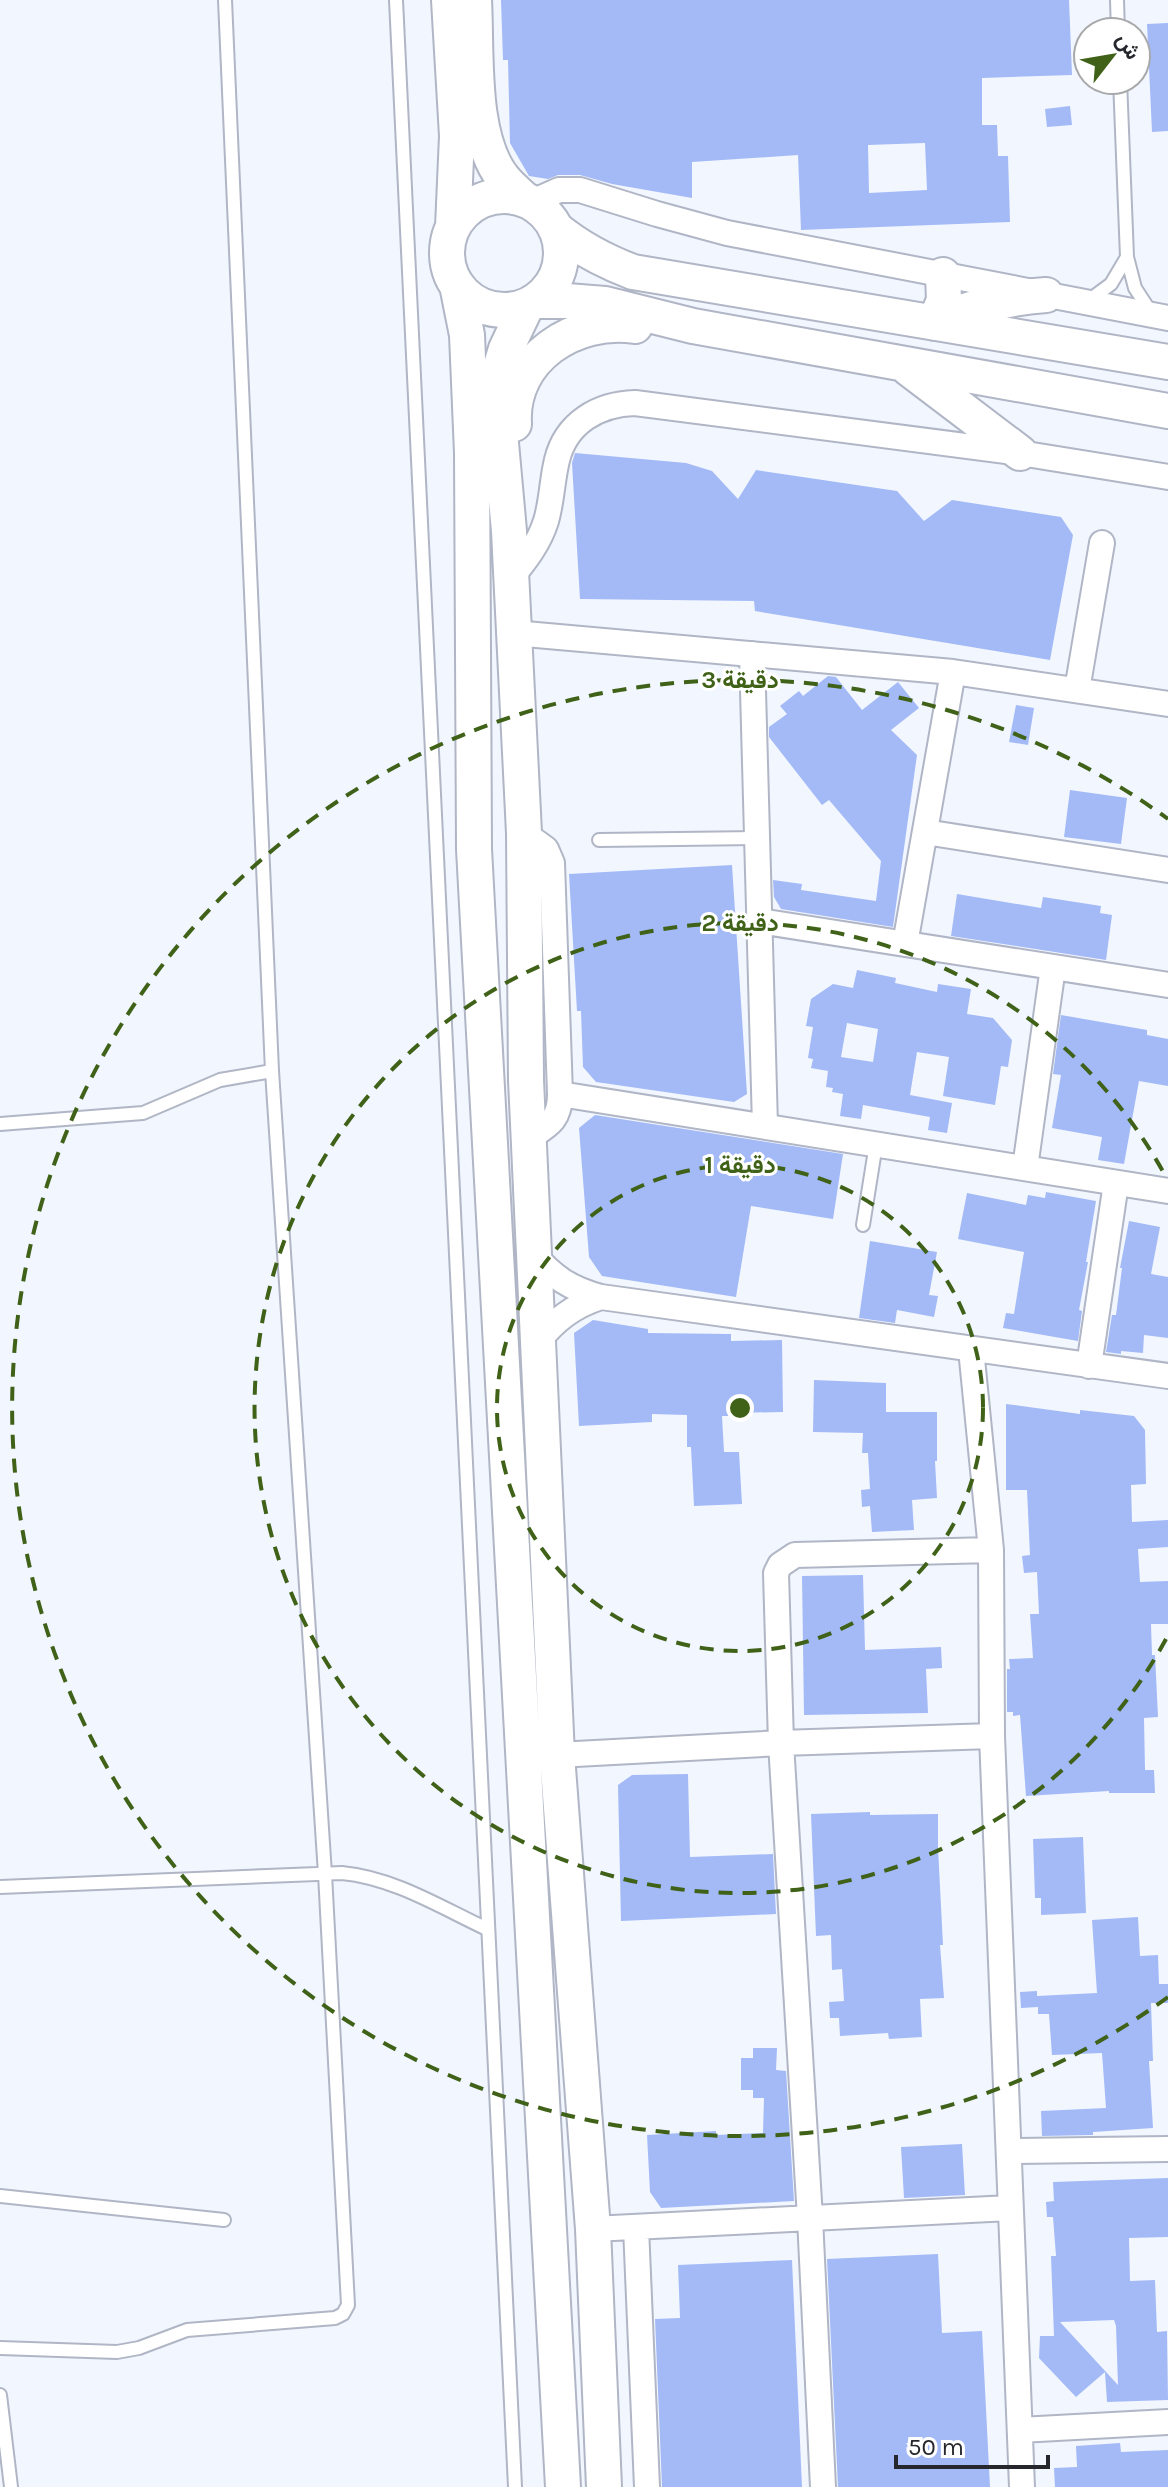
<svg xmlns="http://www.w3.org/2000/svg" width="1168" height="2487" font-family="Karla,Vazirmatn,sans-serif">
<rect width="100%" height="100%" fill="#f2f6ff"/>
<path fill="#a3baf7" fill-rule="evenodd" d="M501,0H1069L1072,75L982,78V125H997L998,156H1008L1010,222L801,230L798,155L692,162V198L612,184L580,175H558L548,179L529,176L510,143L508,60H503ZM925,143L927,190L869,193L868,145Z
M1168,23V131L1152,132L1147,24Z
M1070,106L1072,125L1047,127L1045,109Z
M575,453L686,463L712,471L738,499L756,470L897,491L924,521L952,500L1061,517L1073,535L1050,660L755,611L754,601L580,599L572,463Z
M828,676L836,677L862,710L898,682L919,708L891,730L917,755L893,927L781,909L774,897L773,880L802,884L801,890L876,901L881,861L829,800L822,805L769,737V727L787,714L780,706L799,691L803,696Z
M1016,705L1034,708L1028,745L1009,742Z
M1070,790L1127,798L1121,844L1064,837Z
M732,865L747,1094L734,1102L596,1082L583,1067L581,1011H577L569,874Z
M957,894L1041,908L1043,897L1101,906L1100,913L1112,915L1106,960L951,936Z
M857,970L896,978L895,983L937,992L938,984L971,989L967,1014L993,1018L1012,1040L1008,1067L1001,1066L995,1105L943,1096L949,1057L917,1052L910,1095L952,1103L947,1133L928,1130L930,1117L863,1105L861,1119L840,1116L843,1094L832,1092L833,1088L826,1087L828,1071L811,1068L813,1059L808,1058L813,1027L806,1026L811,999L833,984L853,988ZM847,1023L878,1029L873,1062L841,1057Z
M1061,1015L1147,1030V1035L1168,1039V1086L1139,1081L1124,1164L1098,1160L1102,1137L1052,1128L1061,1075L1053,1074Z
M595,1115L843,1154L833,1219L751,1206L736,1297L602,1276L589,1257L579,1128Z
M1046,1192L1096,1201L1086,1262H1088L1079,1310L1082,1311L1078,1341L1003,1328L1006,1313L1014,1314L1024,1252L958,1239L967,1193L1026,1205L1028,1195L1045,1198Z
M1129,1221L1160,1227L1151,1274L1168,1277V1338L1144,1335L1143,1353L1121,1351V1354L1106,1352L1112,1315H1116L1122,1268H1120Z
M870,1241L937,1252L929,1295L938,1296L934,1317L897,1310L895,1323L859,1318Z
M593,1320L648,1329V1333L731,1334V1341L782,1340L783,1412L730,1413V1416H722L724,1452H739L742,1504L694,1506L691,1447H687V1415L652,1414V1422L579,1426L574,1333Z
M814,1380L886,1383V1412H937V1461H935L937,1498L912,1500L914,1530L872,1532L870,1506L862,1507L861,1490L870,1489L868,1453H862L863,1433L813,1432Z
M1006,1404L1080,1414V1410L1134,1416L1145,1430L1146,1484L1131,1485L1132,1522L1168,1520V1547L1138,1549L1140,1582L1168,1581V1624H1151L1152,1655H1155L1158,1717L1144,1718L1145,1770H1154L1155,1793H1109V1791L1026,1796L1020,1715L1013,1716V1712H1007V1669H1010L1009,1659L1033,1658L1030,1614H1039L1037,1572L1024,1573L1022,1556L1030,1555L1027,1490H1006Z
M863,1575L865,1650L941,1647L942,1668L926,1669L928,1713L804,1715L802,1576Z
M688,1774L690,1857L773,1854L776,1914L621,1921L618,1785L632,1775Z
M870,1812V1815L938,1814V1848L943,1945H940L944,1998L920,1999L922,2037L889,2039L888,2033L840,2036L839,2018H830L829,2002L844,2001L842,1969L832,1970L831,1935L816,1936L811,1814Z
M1083,1837L1086,1913L1041,1915V1898H1035L1033,1839Z
M1138,1917L1140,1956L1158,1955L1159,1984H1168V2003H1151L1153,2061H1149L1153,2128L1093,2132V2135L1042,2136L1041,2111L1106,2108L1102,2053L1052,2055L1049,2014H1038V2007L1021,2008L1020,1992L1037,1991V2005V1996L1097,1993L1092,1920Z
M753,2048H777L776,2070L786,2071L794,2201L661,2208L650,2192L647,2135L716,2131V2135L763,2133L764,2098H753V2090H741V2058H753Z
M962,2144L965,2195L904,2198L901,2147Z
M1168,2178V2237L1129,2238L1130,2281L1155,2280L1157,2332L1167,2331L1168,2400L1107,2402L1105,2372L1076,2397L1039,2358L1040,2336H1054L1051,2256H1056L1053,2217H1047L1046,2202L1054,2201L1053,2182ZM1114,2320L1116,2326L1118,2385L1060,2322Z
M938,2254L942,2333L982,2331L990,2487H838L827,2259Z
M792,2260L802,2487H662L655,2319L680,2318L678,2265Z
M1120,2443L1121,2452L1168,2450V2487H1055L1054,2468L1077,2467L1076,2446Z"/>
<g fill="none" stroke-linecap="round" stroke-linejoin="round">
<defs>
<path id="lane" d="M396,0L515,2487
M1117,0L1118,32
M1120,80L1127,257L1135,288L1150,311
M1088,301L1111,284L1127,257
M599,840L757,838
M0,1124L143,1113L220,1080L272,1071
M863,1225L876,1144
M0,1887L342,1873C394,1878 440,1907 487,1929
M0,2196L224,2220
M0,2348L117,2352L139,2348L187,2330L335,2318L343,2314L348,2305L325,1874L272,1071L225,0
M0,2395L11,2487"/>
<path id="street" d="M530,203L559,190H580L657,214L727,233L1168,318
M511,578C526,560 539,543 546,521C552,501 552,480 557,460C566,423 598,404 635,403L1020,453L1168,477
M514,633L953,672L1168,704
M752,654L765,1126
M1077,690L1102,543
M925,832L1168,870
M524,833L546,849L552,863L560,1094C560,1120 549,1125 529,1138
M759,921L1168,985
M905,944L953,672
M560,1094L1168,1191
M1025,1168L1053,967
M533,1253C552,1277 571,1289 601,1297L1168,1376
M537,1343C555,1320 573,1306 601,1297
M971,1349L991,1550L992,1736L1022,2487
M1089,1366L1116,1183
M557,1755L781,1743L992,1736
M1010,2151L1168,2149
M636,2227L647,2487
M593,2229L1010,2208
M1020,2430L1168,2422
M823,2487L810,2218L781,1743L776,1573L780,1565L795,1555L991,1550"/>
<path id="secondary" d="M449,0L457,136L453,227
M474,0C477,53 470,136 503,178C509,186 518,193 525,200
M447 253a57 57 0 1 1 114 0a57 57 0 1 1-114 0Z
M555,228C579,248 604,261 633,272L1168,362
M457,285L467,335L472,453L474,849L563,2487
M537,301H567L605,304L693,326L1168,411
M526,307L506,349L500,369L497,399L509,531L524,833L526,1080L557,1755L593,2229L604,2487
M935,323C971,306 1006,298 1046,295
M935,323L944,300L943,275
M908,368L1020,453
M514,424C510,358 575,317 635,326"/>
</defs>
<use href="#lane" stroke="#b0b6c5" stroke-width="16"/>
<use href="#street" stroke="#b0b6c5" stroke-width="28"/>
<use href="#secondary" stroke="#b0b6c5" stroke-width="38"/>
<use href="#lane" stroke="#fff" stroke-width="12"/>
<use href="#street" stroke="#fff" stroke-width="24"/>
<use href="#secondary" stroke="#fff" stroke-width="34"/>
</g>
<g fill="none" stroke="#406218" stroke-width="4" stroke-dasharray="14 10">
<circle cx="740" cy="1408" r="243"/>
<path d="M1166 1639A485 485 0 1 1 1166 1177"/>
<path d="M1168 1997A728 728 0 1 1 1168 819"/>
</g>
<circle cx="740" cy="1408" r="12" fill="#406218" stroke="#fff" stroke-width="4"/>
<g font-size="24" text-anchor="middle" font-weight="bold" fill="#406218" stroke="#fff" stroke-width="6" stroke-linejoin="round" paint-order="stroke">
<text x="740" y="688">3 دقيقة</text>
<text x="740" y="931">2 دقيقة</text>
<text x="740" y="1173">1 دقيقة</text>
</g>
<g transform="translate(1112 56) rotate(59)"><circle r="38" fill="#ffffff" stroke="#a8a9ab" stroke-width="2"/>
<path d="M0-6L14 30L0 20L-14 30Z" fill="#406218"/>
<text y="-12" font-size="22" font-weight="bold" text-anchor="middle" fill="#25272d">ش</text>
</g>
<path d="M896 2455v12h152v-12" fill="none" stroke="#25272d" stroke-width="4"/>
<text x="908" y="2455" font-size="24" fill="#25272d" stroke="#ffffff" stroke-width="6" paint-order="stroke">50 m</text>
</svg>
